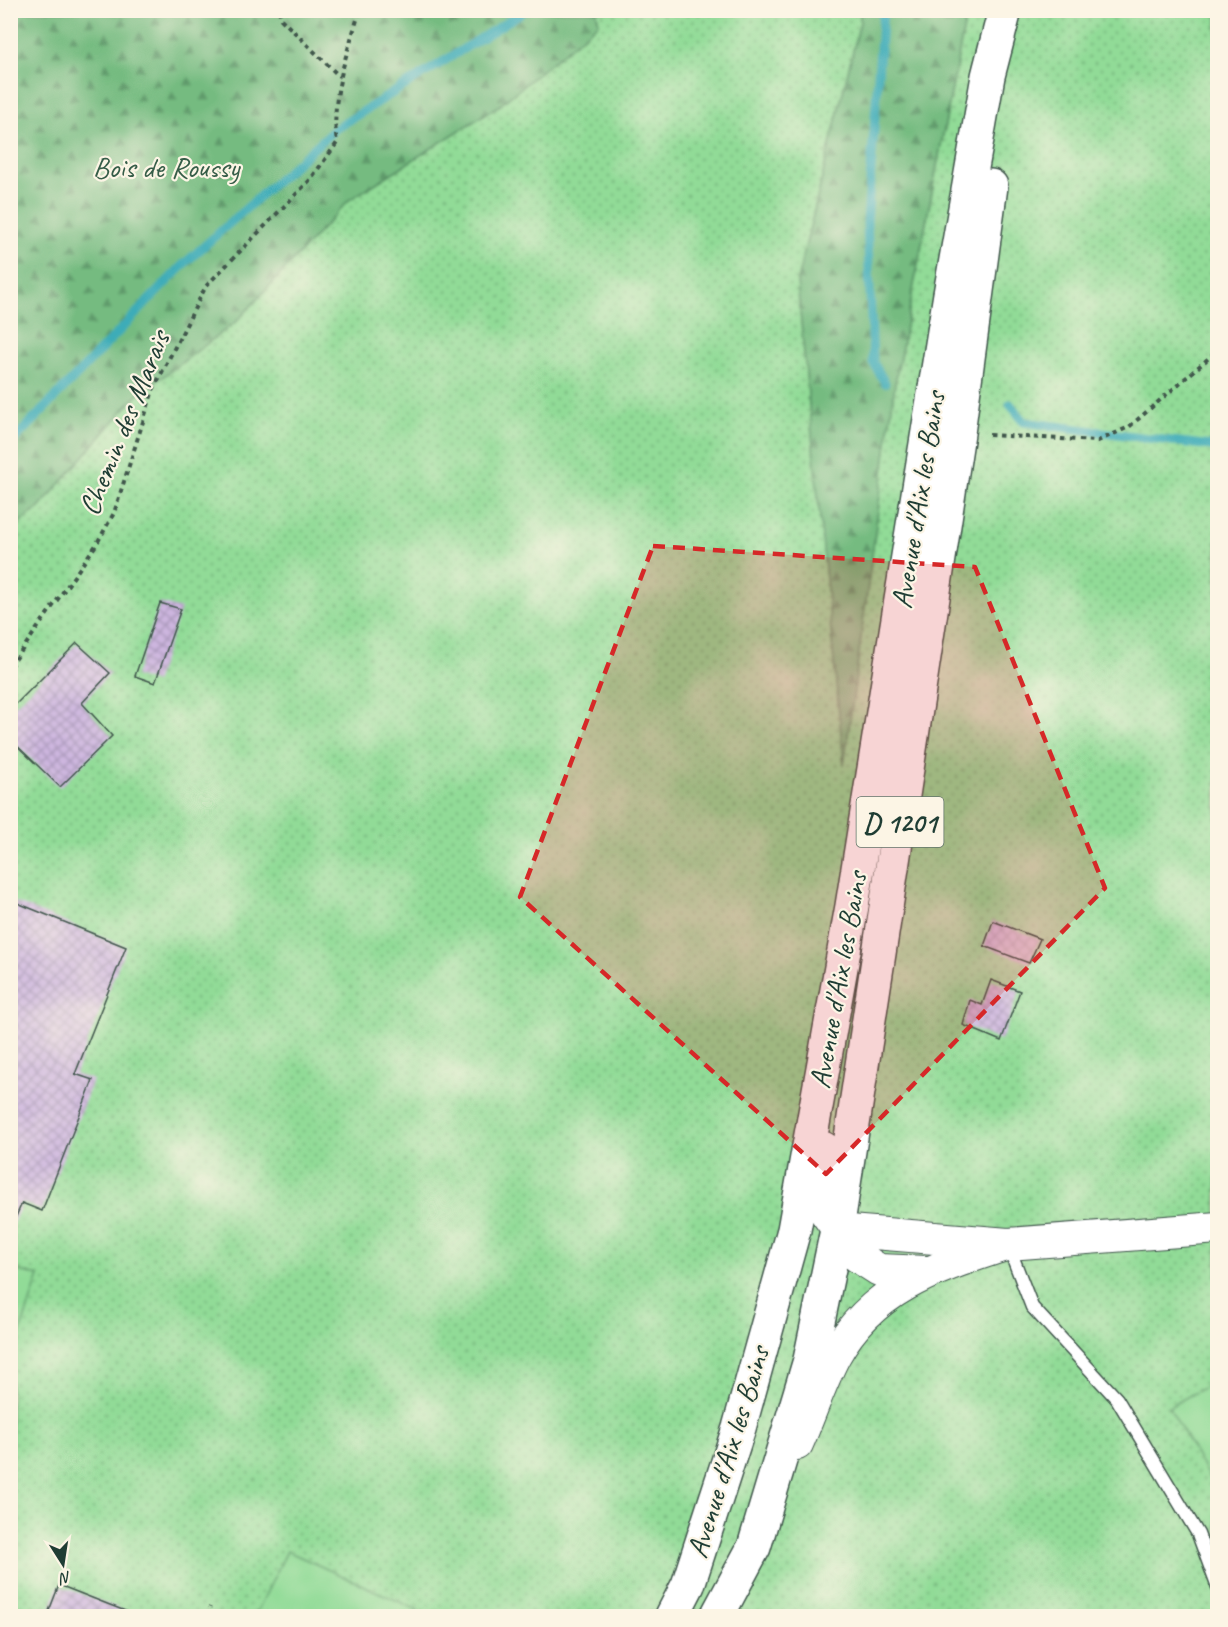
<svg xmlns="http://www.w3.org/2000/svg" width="1228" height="1627" font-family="Caveat,sans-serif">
<defs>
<pattern id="grass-dots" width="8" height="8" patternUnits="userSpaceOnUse" patternTransform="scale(1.5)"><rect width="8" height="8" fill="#91db97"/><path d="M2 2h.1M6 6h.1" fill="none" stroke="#76b37c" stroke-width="1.8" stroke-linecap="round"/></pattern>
<pattern id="forest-firs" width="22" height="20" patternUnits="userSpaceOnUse" patternTransform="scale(1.5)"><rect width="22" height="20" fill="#74bb80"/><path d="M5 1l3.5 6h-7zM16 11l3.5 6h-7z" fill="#5f996a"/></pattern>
<pattern id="building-cross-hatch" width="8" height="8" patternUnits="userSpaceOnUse" patternTransform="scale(1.5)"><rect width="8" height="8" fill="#cdb6df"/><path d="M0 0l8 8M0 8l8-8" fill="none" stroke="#a695b6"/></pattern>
</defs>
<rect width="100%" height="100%" fill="#fcf5e5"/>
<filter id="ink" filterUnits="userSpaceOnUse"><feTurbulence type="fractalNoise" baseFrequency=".0167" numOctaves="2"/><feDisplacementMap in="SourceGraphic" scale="12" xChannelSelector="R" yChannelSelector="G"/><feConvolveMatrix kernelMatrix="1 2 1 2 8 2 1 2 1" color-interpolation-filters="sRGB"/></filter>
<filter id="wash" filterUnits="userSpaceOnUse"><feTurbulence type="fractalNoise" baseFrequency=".008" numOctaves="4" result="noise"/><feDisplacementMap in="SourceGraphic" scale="24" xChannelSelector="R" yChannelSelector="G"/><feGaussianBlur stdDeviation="1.35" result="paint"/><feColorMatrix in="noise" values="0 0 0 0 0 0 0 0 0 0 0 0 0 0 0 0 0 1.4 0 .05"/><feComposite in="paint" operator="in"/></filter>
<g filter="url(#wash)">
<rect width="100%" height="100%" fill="#f8e7d1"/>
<path fill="url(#grass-dots)" stroke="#588c66" stroke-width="1.5" d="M970,10L1217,11V1616H11L10,529L39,508L132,400L237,321L349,200L500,105L599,23L596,11H860V22L797,281L844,761L895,383L966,16Z"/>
<path fill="url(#forest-firs)" stroke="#4a7c5a" stroke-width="1.5" d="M444,11L457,16L473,10L596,11L599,23L500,105L349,200L237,321L132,400L39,508L11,529V11Z
M860,11H970L966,16L895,383L844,765L797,281L860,22Z"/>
<path fill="#91db97" stroke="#588c66" stroke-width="1.5" d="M11,1269L39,1276L11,1360L10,1269Z
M1217,1380V1492L1169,1407Z
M287,1551L418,1610L415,1616H255Z"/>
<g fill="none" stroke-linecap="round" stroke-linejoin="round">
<path stroke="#3cacb8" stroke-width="9" d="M883,10L867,222L873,362L885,383
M1010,404L1024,422L1218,447
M10,444L184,264L335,129L526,10"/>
</g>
<g id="blocks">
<path fill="url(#building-cross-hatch)" d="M160,603L181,609L155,683L135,676Z
M77,643L110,673L82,703L112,736L60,787L10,739V710Z
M10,900L126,947L75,1074L93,1080L42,1211L22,1203L10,1230Z
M993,921L1040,939L1029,963L984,946Z
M991,980L1020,991L1001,1041L963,1025L970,1000L982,1005Z
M59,1585L138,1616H47Z"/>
</g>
</g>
<g filter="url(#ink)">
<use href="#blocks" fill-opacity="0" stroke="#40564c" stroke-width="1.5"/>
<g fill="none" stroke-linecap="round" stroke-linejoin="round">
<defs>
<path id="service" d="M1008,1245L1032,1307L1117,1399L1198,1534L1218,1588"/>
<path id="tertiary" d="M824,1148L817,1190L826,1213L857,1256L879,1270L926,1272
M837,1230L1008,1244L1218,1228
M797,1444C810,1415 820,1383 835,1355C873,1286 939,1267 1008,1244"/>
<path id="primary" d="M672,1616L688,1585L739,1428L794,1230L852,906L950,294L988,76L1005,10
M717,1616L754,1547L810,1360L837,1230L958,433L991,186"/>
</defs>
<use href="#service" stroke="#40564c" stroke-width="15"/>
<use href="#tertiary" stroke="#40564c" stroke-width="34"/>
<use href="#primary" stroke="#40564c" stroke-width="36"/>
<path stroke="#40564c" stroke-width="4" stroke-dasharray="4.5 4.5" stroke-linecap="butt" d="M279,10L281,19L340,77
M989,435L1098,441L1129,427L1218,350
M10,667L96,545L114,513L153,390L206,286L310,180L337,143C330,98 347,53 360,10
M206,1616L210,1607"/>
<use href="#service" stroke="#fff" stroke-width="12"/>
<use href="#tertiary" stroke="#fff" stroke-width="32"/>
<use href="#primary" stroke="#fff" stroke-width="33"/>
</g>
</g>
<path fill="#d62828" fill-opacity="0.2" stroke="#d62828" stroke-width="4.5" stroke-dasharray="12 8" stroke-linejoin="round" d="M653,546L975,567L1105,888L826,1174L520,897Z"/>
<g text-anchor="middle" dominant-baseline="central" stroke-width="4.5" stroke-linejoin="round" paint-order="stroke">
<rect fill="#fcf5e5" stroke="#617469" stroke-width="1.5" x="856.5" y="797" width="87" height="50" rx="4.5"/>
<g font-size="28" font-weight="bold" fill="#1f3d34">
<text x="900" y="822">D 1201</text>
</g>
<g font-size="30" fill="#365d48" stroke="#fcf5e5">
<text x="166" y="167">Bois de Roussy</text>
</g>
<g font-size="30" fill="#1f3d34" stroke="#fcf5e5">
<text transform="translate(124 423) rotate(-68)">Chemin des Marais</text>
<text transform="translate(918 500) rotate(-81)">Avenue d'Aix les Bains</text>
<text transform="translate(838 980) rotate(-80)">Avenue d'Aix les Bains</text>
<text transform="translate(728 1452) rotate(-73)">Avenue d'Aix les Bains</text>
</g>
</g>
<rect width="1228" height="1627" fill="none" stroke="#fcf5e5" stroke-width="36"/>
<g transform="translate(63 1564) rotate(168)" stroke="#fcf5e5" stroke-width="4.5" paint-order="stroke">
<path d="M0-4.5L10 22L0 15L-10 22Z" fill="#1f3d34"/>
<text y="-9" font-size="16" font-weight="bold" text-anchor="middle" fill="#1f3d34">N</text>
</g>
</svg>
